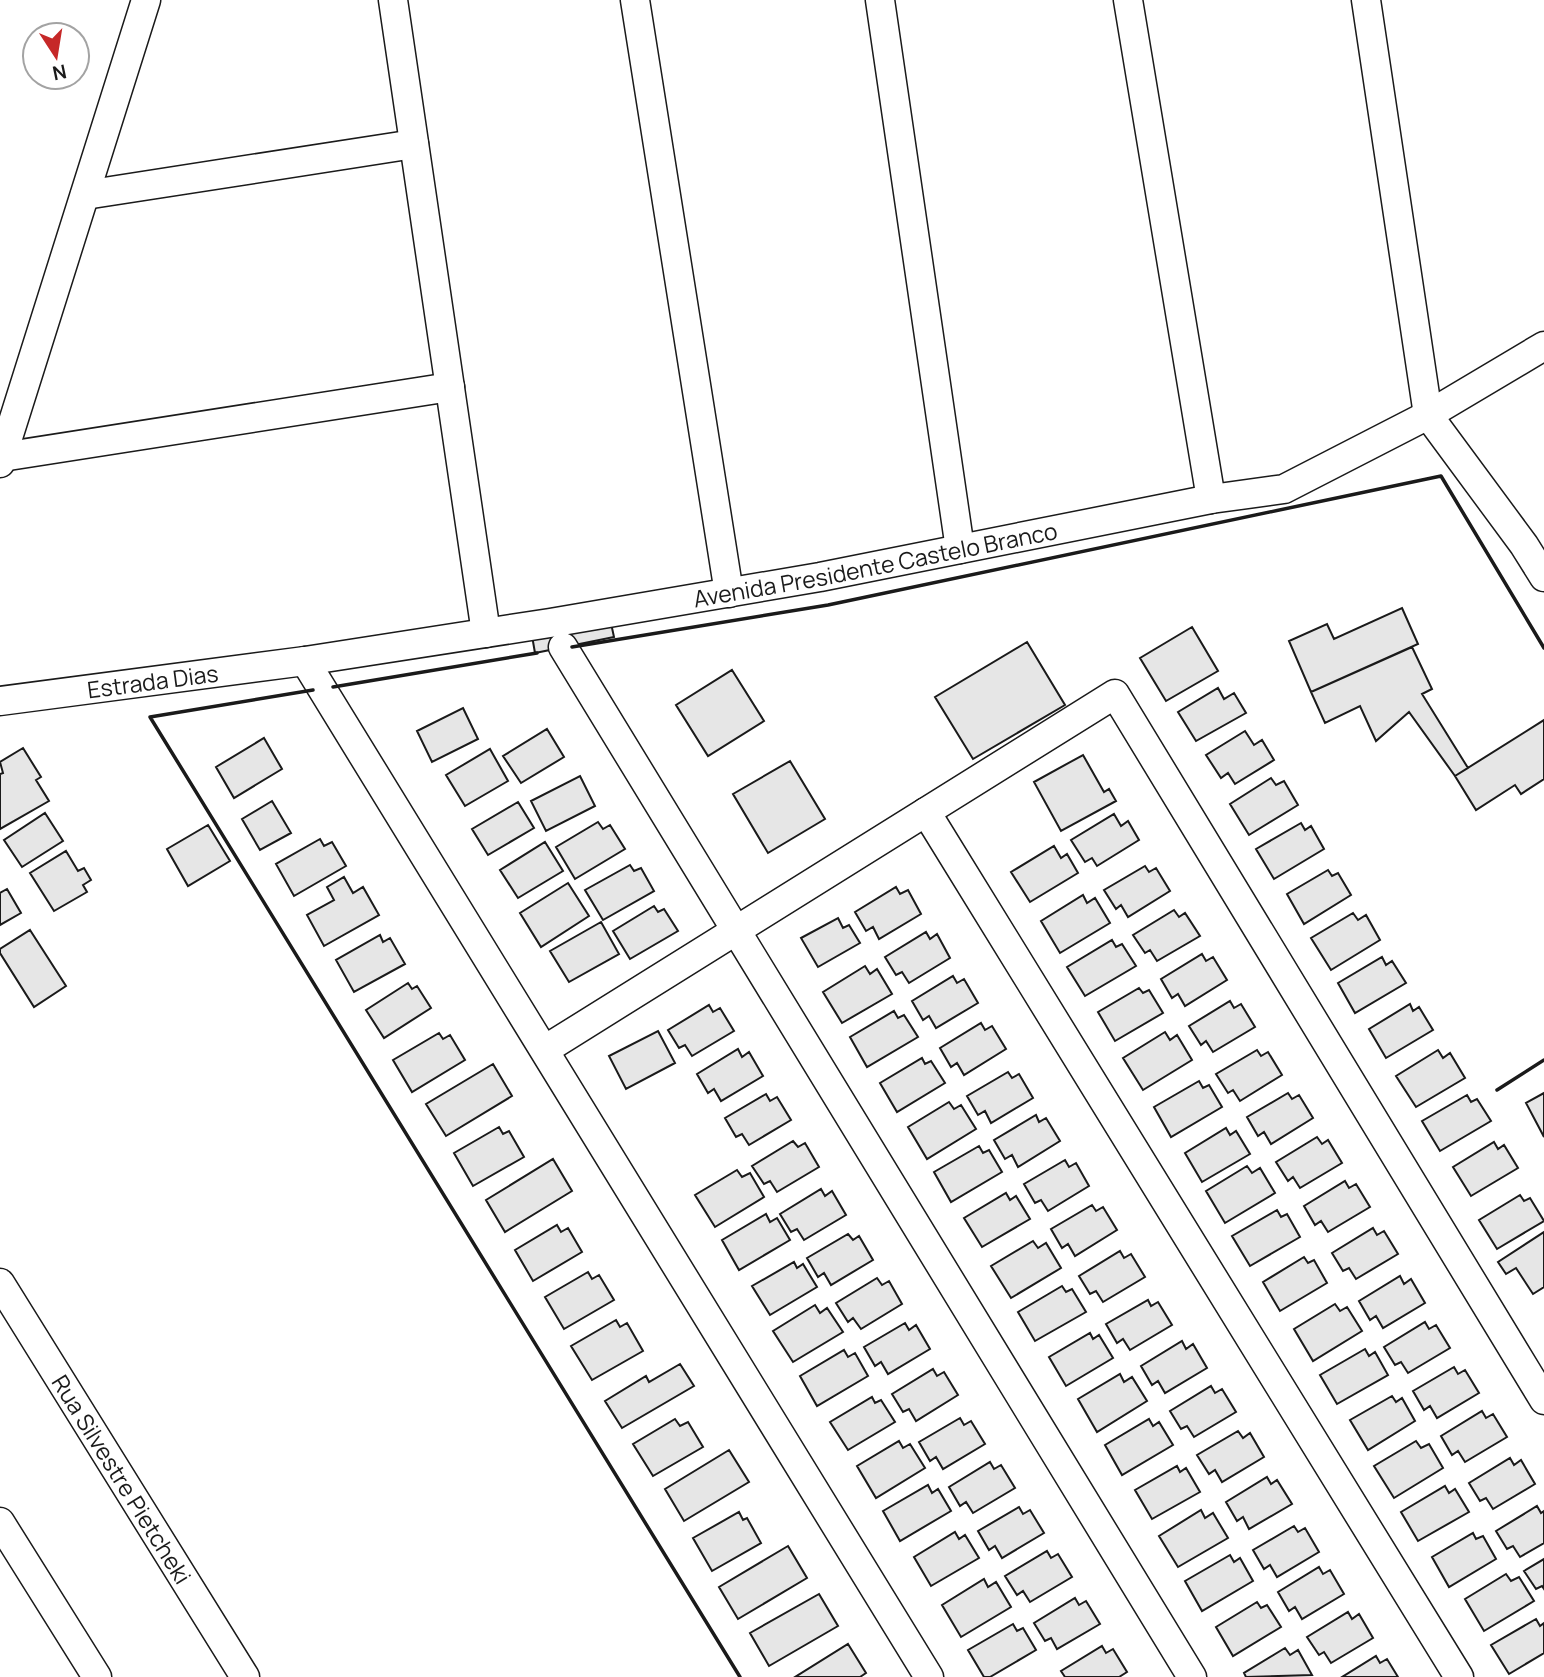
<svg xmlns="http://www.w3.org/2000/svg" width="1544" height="1677" font-family="Manrope,sans-serif">
<rect width="100%" height="100%" fill="#fff"/>
<path fill="#e6e6e6" stroke="#1a1a1a" stroke-width="2" d="M1402,608L1418,644L1311,692L1289,641L1327,624L1334,639Z
M609,614L614,637L535,653L531,630Z
M1192,627L1218,671L1166,701L1140,658Z
M1027,642L1065,705L973,759L935,697Z
M1412,647L1432,689L1422,694L1468,768L1455,776L1409,712L1376,741L1360,706L1325,723L1311,692Z
M732,670L764,721L708,756L676,705Z
M1218,688L1224,699L1234,693L1246,713L1196,741L1178,712Z
M463,708L478,739L432,762L417,731Z
M1544,720V779L1521,794L1515,785L1476,810L1455,776Z
M547,729L564,757L521,783L503,756Z
M1245,731L1254,745L1262,740L1274,760L1235,784L1228,773L1221,778L1206,755Z
M264,738L282,769L234,798L216,767Z
M23,748L41,777L36,780L49,801L0,829V774L3,773L0,762Z
M490,749L508,781L465,806L446,775Z
M1083,755L1104,792L1109,789L1116,801L1061,831L1034,782Z
M790,761L825,819L768,853L733,794Z
M580,776L595,806L546,831L531,801Z
M1271,778L1276,785L1284,781L1298,805L1249,835L1230,804Z
M272,801L291,833L260,850L242,819Z
M518,802L534,828L488,855L472,829Z
M45,813L63,841L22,867L4,840Z
M1114,814L1121,826L1128,821L1139,840L1097,866L1092,858L1085,862L1071,840Z
M598,822L603,829L610,825L625,849L575,879L556,847Z
M1301,823L1305,830L1311,826L1324,849L1274,879L1256,849Z
M208,825L230,861L188,886L167,849Z
M320,839L324,846L332,842L346,866L294,896L276,864Z
M545,842L563,871L518,898L500,870Z
M1054,846L1061,858L1067,854L1078,873L1030,902L1011,872Z
M66,851L78,871L84,868L91,880L83,885L87,892L54,911L30,873Z
M630,865L634,871L641,868L654,891L603,920L585,890Z
M1145,866L1149,872L1156,868L1170,891L1128,917L1121,905L1116,909L1104,890Z
M1328,870L1332,876L1338,873L1351,895L1304,924L1287,894Z
M344,877L353,893L363,887L379,915L324,946L307,915L334,900L327,887Z
M568,883L589,916L541,947L520,913Z
M896,887L900,894L908,890L921,914L879,939L873,927L866,931L855,912Z
M7,889L21,913L0,925V893Z
M1083,895L1087,903L1095,898L1110,923L1060,953L1041,921Z
M654,906L658,912L664,909L678,931L630,959L613,931Z
M1174,910L1179,917L1185,913L1200,936L1157,961L1150,950L1145,953L1133,935Z
M1353,913L1358,920L1366,915L1380,940L1331,970L1311,938Z
M838,918L843,928L849,925L860,943L818,967L801,938Z
M601,922L619,954L569,982L550,951Z
M30,930L66,986L34,1007L0,953V949Z
M926,932L930,939L937,934L950,958L909,983L902,972L896,975L885,957Z
M380,935L383,942L390,938L405,964L354,992L336,960Z
M1112,940L1116,947L1122,944L1136,966L1085,996L1067,967Z
M1202,954L1206,961L1213,957L1227,980L1185,1006L1178,994L1172,998L1161,979Z
M1382,957L1386,965L1392,961L1406,983L1355,1013L1338,983Z
M865,966L870,974L877,969L892,994L842,1023L823,992Z
M953,976L957,983L964,979L978,1003L936,1028L929,1016L923,1020L912,1001Z
M408,983L412,989L417,986L431,1008L384,1038L366,1010Z
M1139,988L1143,993L1149,990L1163,1013L1115,1041L1098,1012Z
M1230,1001L1234,1008L1241,1004L1255,1027L1213,1052L1206,1041L1201,1045L1189,1026Z
M1410,1004L1413,1011L1419,1007L1433,1030L1386,1058L1369,1029Z
M709,1005L713,1012L720,1008L734,1031L692,1056L685,1045L679,1048L668,1030Z
M894,1011L898,1018L904,1015L918,1037L867,1067L850,1037Z
M981,1023L985,1030L992,1026L1006,1049L964,1075L957,1063L951,1067L940,1048Z
M658,1031L675,1063L626,1089L609,1056Z
M1165,1032L1170,1040L1177,1035L1192,1060L1143,1090L1123,1058Z
M439,1033L443,1039L450,1035L465,1060L412,1092L393,1060Z
M738,1049L742,1057L749,1052L763,1076L721,1101L714,1089L708,1093L697,1074Z
M1257,1050L1261,1056L1268,1052L1282,1075L1240,1101L1233,1090L1228,1093L1216,1074Z
M1438,1050L1443,1058L1450,1053L1465,1078L1416,1107L1396,1076Z
M922,1058L925,1064L931,1061L945,1083L897,1112L880,1083Z
M493,1064L512,1096L446,1136L426,1104Z
M1008,1072L1012,1078L1019,1074L1033,1098L991,1123L985,1111L978,1115L967,1096Z
M1199,1081L1203,1088L1209,1085L1222,1107L1171,1137L1154,1107Z
M1288,1093L1292,1099L1299,1095L1313,1118L1271,1144L1264,1132L1258,1136L1247,1117Z
M1544,1093V1137L1526,1103Z
M766,1094L770,1101L777,1097L791,1120L749,1145L742,1134L736,1137L725,1118Z
M1467,1095L1471,1102L1477,1099L1491,1121L1440,1151L1422,1121Z
M949,1102L954,1109L961,1105L976,1129L927,1159L908,1127Z
M1036,1115L1039,1122L1046,1118L1060,1141L1018,1167L1012,1155L1005,1159L994,1140Z
M499,1127L503,1134L509,1131L524,1157L473,1186L454,1153Z
M1226,1128L1230,1135L1236,1131L1250,1154L1202,1182L1185,1153Z
M1317,1137L1322,1144L1328,1140L1342,1163L1300,1188L1293,1177L1288,1181L1276,1162Z
M793,1141L798,1147L805,1143L819,1167L777,1192L770,1181L764,1184L752,1166Z
M1494,1142L1498,1149L1504,1145L1518,1168L1471,1196L1453,1167Z
M979,1146L983,1153L989,1150L1002,1172L951,1202L934,1172Z
M553,1159L572,1191L505,1232L486,1200Z
M1065,1160L1069,1167L1076,1163L1089,1186L1048,1211L1041,1200L1035,1203L1024,1184Z
M1247,1166L1252,1173L1260,1168L1275,1193L1225,1223L1206,1191Z
M737,1170L742,1177L750,1173L764,1197L715,1227L695,1195Z
M1345,1181L1349,1188L1356,1184L1370,1207L1328,1232L1321,1221L1315,1225L1304,1206Z
M821,1189L825,1196L832,1191L846,1215L804,1240L797,1229L791,1232L780,1214Z
M1006,1193L1010,1200L1016,1196L1030,1219L982,1247L964,1218Z
M1520,1195L1524,1201L1530,1198L1544,1221L1497,1249L1479,1220Z
M1092,1205L1096,1211L1103,1207L1117,1230L1075,1256L1068,1244L1062,1248L1051,1229Z
M1277,1210L1281,1217L1287,1214L1300,1237L1250,1266L1232,1236Z
M766,1214L770,1222L777,1218L790,1240L739,1270L722,1240Z
M557,1225L561,1232L568,1228L582,1252L533,1281L515,1250Z
M1373,1228L1377,1235L1384,1231L1398,1254L1356,1279L1349,1268L1343,1271L1332,1253Z
M1544,1232V1287L1533,1294L1516,1268L1506,1274L1498,1262Z
M848,1234L853,1240L859,1236L873,1260L831,1285L824,1273L818,1277L807,1258Z
M1033,1241L1038,1248L1046,1243L1061,1268L1011,1298L991,1266Z
M1120,1251L1124,1258L1131,1254L1145,1277L1103,1302L1096,1291L1090,1294L1079,1276Z
M1304,1257L1308,1263L1314,1260L1327,1283L1280,1311L1263,1282Z
M794,1262L797,1268L803,1264L817,1287L770,1315L752,1286Z
M588,1272L592,1279L599,1275L614,1300L564,1329L545,1297Z
M1400,1276L1404,1284L1411,1279L1425,1303L1383,1328L1376,1316L1370,1320L1359,1301Z
M877,1278L882,1285L889,1281L902,1304L861,1329L853,1318L848,1322L836,1303Z
M1062,1286L1066,1292L1072,1289L1086,1312L1035,1341L1018,1312Z
M1148,1300L1151,1306L1158,1302L1172,1325L1130,1350L1123,1339L1117,1343L1106,1324Z
M1335,1304L1340,1311L1347,1307L1362,1331L1313,1361L1294,1329Z
M815,1305L820,1313L827,1308L843,1332L793,1362L773,1331Z
M616,1320L620,1327L627,1323L643,1351L592,1380L571,1346Z
M1425,1322L1429,1329L1436,1325L1450,1348L1408,1373L1401,1362L1395,1365L1384,1347Z
M905,1323L909,1330L916,1325L930,1349L888,1374L881,1362L875,1366L864,1347Z
M1090,1333L1093,1339L1099,1335L1113,1358L1066,1386L1049,1357Z
M1182,1341L1186,1349L1193,1344L1207,1368L1165,1393L1158,1381L1152,1385L1141,1366Z
M1365,1349L1369,1356L1375,1352L1388,1375L1337,1404L1320,1375Z
M844,1350L848,1357L855,1353L868,1376L817,1406L800,1376Z
M680,1364L694,1386L622,1428L605,1401L646,1376L649,1382Z
M1454,1367L1458,1374L1465,1370L1479,1393L1437,1418L1430,1406L1424,1410L1413,1391Z
M933,1369L937,1376L944,1372L958,1395L916,1421L909,1409L903,1412L892,1394Z
M1120,1374L1124,1382L1132,1377L1147,1401L1097,1432L1078,1399Z
M1211,1386L1215,1393L1222,1389L1236,1412L1194,1437L1187,1426L1181,1429L1170,1411Z
M1392,1396L1396,1402L1402,1398L1415,1421L1368,1450L1350,1420Z
M872,1397L875,1403L881,1400L895,1422L848,1450L830,1422Z
M1482,1411L1486,1418L1493,1414L1507,1437L1465,1462L1458,1451L1452,1455L1441,1436Z
M960,1418L964,1425L971,1421L985,1444L943,1469L936,1457L930,1461L919,1442Z
M675,1419L680,1426L688,1422L703,1447L653,1476L633,1444Z
M1149,1419L1153,1426L1159,1422L1173,1445L1122,1475L1105,1445Z
M1238,1431L1243,1438L1250,1433L1264,1457L1222,1482L1215,1470L1209,1474L1197,1455Z
M899,1441L903,1448L910,1444L925,1468L876,1498L857,1466Z
M1416,1441L1421,1448L1429,1444L1443,1468L1394,1498L1374,1466Z
M729,1450L749,1482L684,1521L665,1489Z
M1510,1458L1514,1465L1521,1460L1535,1484L1493,1509L1486,1498L1480,1501L1469,1483Z
M990,1462L994,1469L1001,1465L1015,1488L973,1513L966,1502L960,1506L949,1487Z
M1177,1466L1180,1472L1186,1468L1200,1492L1152,1519L1135,1490Z
M1267,1477L1271,1484L1277,1480L1292,1504L1249,1529L1243,1517L1237,1521L1226,1502Z
M928,1485L932,1493L938,1489L951,1511L900,1541L883,1511Z
M1445,1486L1449,1493L1455,1489L1469,1512L1418,1541L1401,1512Z
M1537,1506L1541,1513L1544,1511V1543L1520,1557L1513,1546L1507,1549L1496,1531Z
M1019,1507L1023,1514L1030,1510L1044,1533L1002,1558L995,1546L989,1550L978,1531Z
M1201,1510L1205,1518L1213,1513L1228,1538L1178,1567L1159,1536Z
M739,1512L743,1520L747,1518L761,1543L712,1571L693,1538Z
M1294,1526L1298,1532L1305,1528L1319,1552L1277,1577L1270,1565L1264,1569L1253,1550Z
M955,1532L959,1539L965,1535L979,1558L931,1586L914,1557Z
M1473,1533L1476,1539L1483,1536L1496,1559L1449,1587L1432,1557Z
M788,1546L807,1578L738,1619L719,1587Z
M1047,1551L1051,1558L1058,1554L1072,1577L1030,1602L1023,1591L1017,1595L1005,1576Z
M1230,1555L1234,1562L1240,1558L1253,1581L1202,1611L1185,1581Z
M1544,1559V1589L1542,1586L1536,1589L1524,1571Z
M1319,1567L1323,1574L1330,1570L1344,1594L1302,1619L1295,1607L1289,1611L1278,1592Z
M1506,1574L1511,1581L1519,1577L1534,1601L1484,1631L1465,1599Z
M984,1579L988,1587L996,1582L1011,1607L961,1637L942,1605Z
M819,1594L838,1626L769,1666L750,1633Z
M1075,1598L1079,1605L1086,1601L1100,1624L1057,1649L1051,1638L1045,1641L1034,1623Z
M1257,1602L1261,1608L1267,1605L1281,1627L1233,1656L1216,1627Z
M1348,1612L1352,1619L1359,1614L1373,1638L1331,1663L1324,1652L1319,1655L1307,1637Z
M1536,1619L1540,1626L1544,1623V1653L1509,1674L1491,1645Z
M1013,1624L1017,1631L1023,1628L1036,1650L990,1677H984L968,1650Z
M848,1644L866,1673L860,1677H795Z
M1102,1646L1106,1653L1113,1649L1127,1672L1119,1677H1065L1061,1671Z
M1285,1648L1290,1655L1298,1650L1312,1675L1246,1677L1244,1673Z
M1376,1656L1380,1663L1387,1659L1398,1677H1342Z"/>
<g fill="none" stroke-linecap="round" stroke-linejoin="round">
<defs>
<g id="minor">
<path d="M393,0L486,633"/>
<path d="M635,0L729,593"/>
<path d="M880,0L960,549"/>
<path d="M1128,0L1211,499"/>
<path d="M1366,0L1428,415L1524,545L1544,577"/>
<path d="M85,195L414,144"/>
<path d="M2,457L450,387"/>
<path d="M0,463L146,0"/>
<path d="M563,647L1192,1677"/>
<path d="M305,661L929,1677"/>
<path id="s1" d="M0,701L305,661L550,623L820,577L1211,499L1284,489L1428,415L1544,346"/>
<path d="M926,812L1459,1677"/>
<path d="M546,1049L1115,694L1544,1400"/>
<path id="s2" d="M0,1283L245,1677"/>
<path d="M0,1522L97,1677"/>
</g>
</defs>
<use href="#minor" stroke="#1a1a1a" stroke-width="31"/>
<use href="#minor" stroke="#fff" stroke-width="28"/>
<path stroke="#1a1a1a" stroke-width="3.5" d="M572,647L828,605L1441,476L1544,648
M333,687L537,653
M313,690L150,717L740,1677
M1497,1090L1544,1060"/>
</g>
<g text-anchor="middle" dominant-baseline="central" stroke-width="5" stroke-linejoin="round" paint-order="stroke">
<g font-size="23" fill="#1a1a1a" stroke="#fff">
<text stroke="none"><textPath href="#s1" startOffset="886">Avenida Presidente Castelo Branco</textPath></text>
<text stroke="none"><textPath href="#s1" startOffset="154">Estrada Dias</textPath></text>
<text stroke="none"><textPath href="#s2" startOffset="231">Rua Silvestre Pietcheki</textPath></text>
</g>
</g>
<g transform="translate(56 56) rotate(168)"><circle r="33" fill="#ffffff" stroke="#a3a3a3" stroke-width="2"/>
<path d="M0-5L12 26L0 18L-12 26Z" fill="#c62828"/>
<text y="-10" font-size="19" font-weight="bold" text-anchor="middle" fill="#1a1a1a">N</text>
</g>
</svg>
